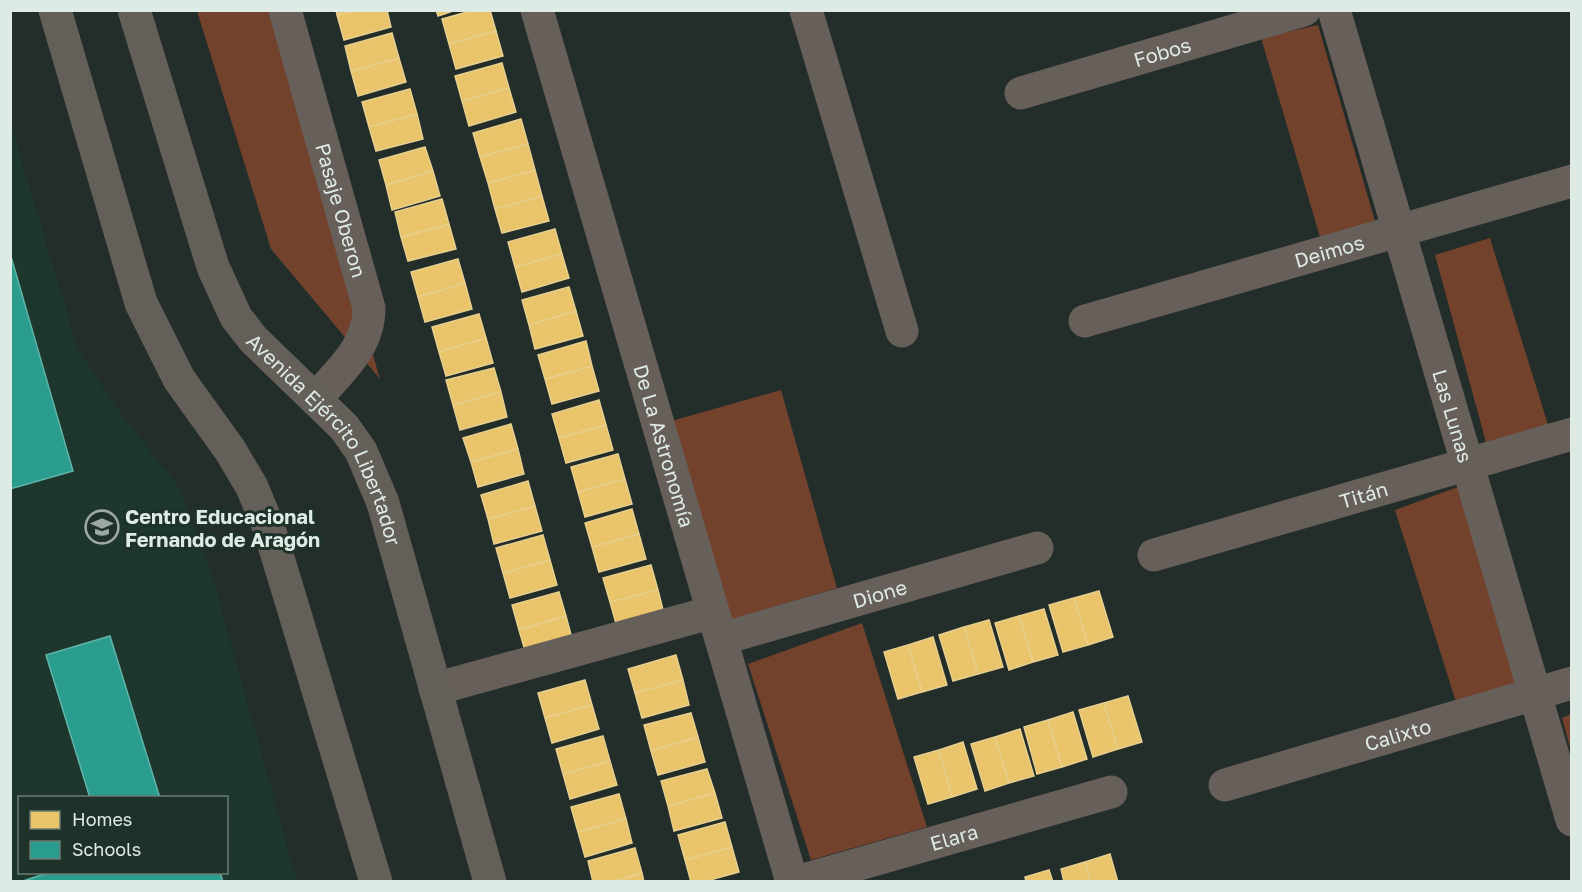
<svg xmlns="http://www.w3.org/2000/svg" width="1582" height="892" font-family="'Golos Text',sans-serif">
<rect width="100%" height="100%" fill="#232d29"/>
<path fill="#1e372d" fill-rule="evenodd" d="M10,122L77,346L114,405L178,486L210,568L297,881H11ZM20,798H226V872H20Z"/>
<path fill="#73422d" d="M197,11H274L380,379L271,249Z
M1318,25L1375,221L1320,237L1261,38Z
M1490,238L1549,428L1487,446L1435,255Z
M781,390L837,588L727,621L668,422Z
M1466,484L1527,688L1458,708L1395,510Z
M862,623L927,827L811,860L748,664Z
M1571,714H1572L1571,751L1562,718Z"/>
<path fill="#e9c46a" stroke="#e6cf8f" stroke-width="1.5" d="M336,10H356L337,15Z
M356,10H387L391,27L344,40L337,15Z
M436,10H456L438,16Z
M474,10H490L496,31L449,44L442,19Z
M496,31L503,56L456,69L449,44Z
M392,33L399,58L351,71L345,46Z
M399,58L406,82L358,96L351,71Z
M502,63L509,88L462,101L455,76Z
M509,88L516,112L469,126L462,101Z
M410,89L417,114L369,127L362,102Z
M417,114L423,139L376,151L369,127Z
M521,119L528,144L480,157L473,133Z
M528,144L535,170L488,183L480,157Z
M425,147L433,171L386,185L379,160Z
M535,170L542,196L495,209L488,183Z
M433,171L440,196L392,210L386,185Z
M542,196L549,221L502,233L495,209Z
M442,199L449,224L401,237L395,212Z
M449,224L456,249L408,261L401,237Z
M555,229L562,254L515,267L508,242Z
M562,254L569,278L522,292L515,267Z
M458,259L465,283L418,297L411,272Z
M465,283L472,309L425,322L418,297Z
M569,287L576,311L529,325L522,300Z
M576,311L583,336L535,349L529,325Z
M479,314L486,338L439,352L432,327Z
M486,338L493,363L446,376L439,352Z
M586,341L592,366L545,379L538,355Z
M592,366L599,391L552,404L545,379Z
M494,368L501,392L453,405L446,380Z
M501,392L507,417L460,430L453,405Z
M599,400L606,425L559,438L552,414Z
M511,424L518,449L471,462L463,438Z
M606,425L613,450L566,463L559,438Z
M518,449L524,474L478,487L471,462Z
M618,454L625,479L578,492L571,467Z
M625,479L632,504L585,517L578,492Z
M528,481L535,506L488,519L481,495Z
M535,506L542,531L494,544L488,519Z
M632,509L639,534L592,547L585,523Z
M639,534L646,559L599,572L592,547Z
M543,535L550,560L503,573L496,548Z
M550,560L557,585L510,598L503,573Z
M651,565L658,590L610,602L603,578Z
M658,590L664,614L617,627L610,602Z
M1099,591L1113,637L1088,645L1074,598Z
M559,592L566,616L519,630L512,605Z
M1074,598L1088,645L1063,652L1049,605Z
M1044,609L1058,655L1033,662L1019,616Z
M566,616L573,642L526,654L519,630Z
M1019,616L1033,662L1009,670L995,623Z
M989,620L1003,667L978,674L964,627Z
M964,627L978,674L953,681L939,635Z
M933,637L947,685L922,692L908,645Z
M908,645L922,692L898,699L884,652Z
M676,655L683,680L635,693L628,669Z
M585,680L592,705L545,718L538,693Z
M683,680L689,705L642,718L635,693Z
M1128,696L1142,742L1118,749L1104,703Z
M1104,703L1118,749L1093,757L1079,710Z
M592,705L599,729L552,743L545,718Z
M1073,712L1087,759L1062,767L1048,720Z
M691,713L698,737L651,751L644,725Z
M1048,720L1062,767L1037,774L1024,727Z
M1020,729L1034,776L1009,783L995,737Z
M603,736L610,761L563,774L556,749Z
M698,737L705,762L658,775L651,751Z
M995,737L1009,783L985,791L971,744Z
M963,742L977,789L952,797L939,750Z
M939,750L952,797L928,804L914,757Z
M610,761L617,785L570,799L563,774Z
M707,769L715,793L668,806L661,781Z
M715,793L722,818L674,831L668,806Z
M619,794L626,819L578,832L571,807Z
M626,819L632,843L585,857L578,832Z
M725,822L732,847L685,860L678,835Z
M732,847L739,872L703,882H691L685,860Z
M635,848L642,873L611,882H593L588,861Z
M1110,854L1118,882H1091L1085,862Z
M1085,862L1091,882H1064L1061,869Z
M1049,870L1053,882H1026L1025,877Z
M642,873L644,882H611Z"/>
<path fill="#2a9d8f" stroke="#60b4a8" stroke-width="1.5" d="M10,253L73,471L10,489Z
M110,636L160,798H90L46,655Z
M50,872H220L223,882H20Z"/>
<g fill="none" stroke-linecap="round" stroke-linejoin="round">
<g stroke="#675f5a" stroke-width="33">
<path id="s1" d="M285,10L369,308C369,347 340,371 316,398"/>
<path id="s2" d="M537,10L792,882"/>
<path d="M806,10L902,331"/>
<path id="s3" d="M1334,10L1572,820"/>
<path id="s4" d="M1021,93L1304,10"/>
<path id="s5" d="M1085,321L1572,181"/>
<path id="s6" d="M1154,555L1572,434"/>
<path id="s7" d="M721,639L1037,548"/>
<path d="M435,689L713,612"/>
<path id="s8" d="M1225,785L1572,683"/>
<path id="s9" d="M796,882L1111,792"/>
</g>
<g stroke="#655f59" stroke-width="33">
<path d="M55,10L141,303L179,379L230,450L252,487L269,528L376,882"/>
<path id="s10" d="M134,10L213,267L236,317L253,339L344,427L361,451L383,503L490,882"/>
</g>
</g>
<defs>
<symbol id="school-ring" viewBox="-11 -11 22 22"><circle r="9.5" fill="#1e322a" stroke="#9da8a3" stroke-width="1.5"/><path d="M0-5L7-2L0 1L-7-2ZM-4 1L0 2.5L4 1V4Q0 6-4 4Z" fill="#9da8a3"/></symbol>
</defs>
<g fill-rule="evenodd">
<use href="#school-ring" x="83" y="508" width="38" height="38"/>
</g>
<g text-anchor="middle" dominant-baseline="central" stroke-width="6" stroke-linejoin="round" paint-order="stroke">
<g font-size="20" fill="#deeae4" stroke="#1e322a">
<text stroke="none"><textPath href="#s4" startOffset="147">Fobos</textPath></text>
<text stroke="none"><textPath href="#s1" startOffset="208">Pasaje Oberon</textPath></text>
<text stroke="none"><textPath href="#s5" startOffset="254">Deimos</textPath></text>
<text stroke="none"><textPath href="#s3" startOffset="423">Las Lunas</textPath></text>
<text stroke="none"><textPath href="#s10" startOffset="478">Avenida Ejército Libertador</textPath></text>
<text stroke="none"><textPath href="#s2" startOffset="454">De La Astronomía</textPath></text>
<text stroke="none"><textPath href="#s6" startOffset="218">Titán</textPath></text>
<text stroke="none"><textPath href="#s7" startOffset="165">Dione</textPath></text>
<text stroke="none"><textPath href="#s8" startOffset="180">Calixto</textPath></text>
<text stroke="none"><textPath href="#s9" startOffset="164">Elara</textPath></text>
</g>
<g font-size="20" font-weight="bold" fill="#deeae4" stroke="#1e322a" text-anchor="start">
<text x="125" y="516">Centro Educacional<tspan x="125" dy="23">Fernando de Aragón</tspan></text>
</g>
</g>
<rect width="1582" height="892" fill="none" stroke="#deeae4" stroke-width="24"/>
<rect x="18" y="796" width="210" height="78" fill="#1e322a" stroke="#6b7c74" stroke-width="1.5"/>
<rect x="30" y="811" width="30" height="18" fill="#e9c46a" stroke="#6b7c74" stroke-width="1.5"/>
<text x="72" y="826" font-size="18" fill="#deeae4">Homes</text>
<rect x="30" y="841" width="30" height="18" fill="#2a9d8f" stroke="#6b7c74" stroke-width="1.5"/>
<text x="72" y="856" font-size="18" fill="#deeae4">Schools</text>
</svg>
